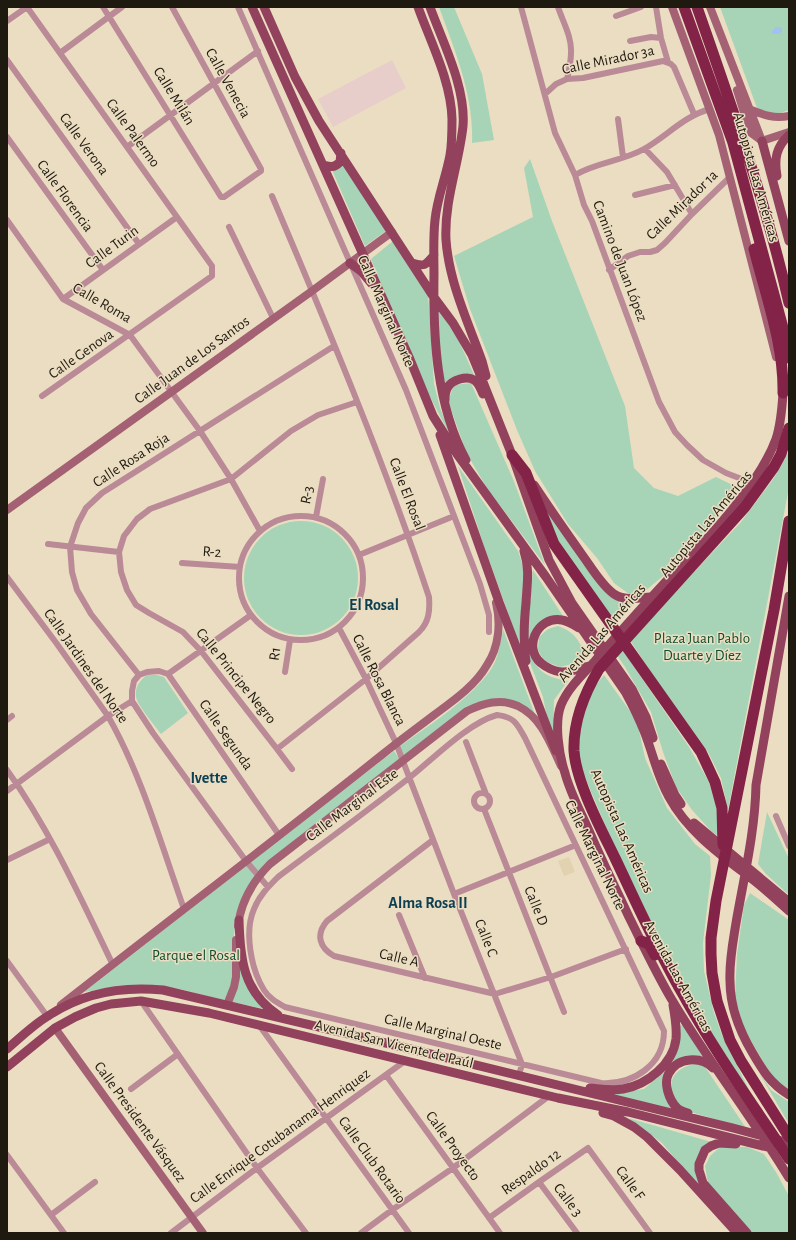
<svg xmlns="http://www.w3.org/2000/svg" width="796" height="1240" font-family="'Alegreya Sans',sans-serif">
<rect width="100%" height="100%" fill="#ebddc1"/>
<path fill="#e8ceca" d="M392,60L406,88L333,127L318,99Z"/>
<path fill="#e3d2b0" d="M569,857L575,872L564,876L558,861Z"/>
<path fill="#a7d4b6" d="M439,7H454L482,74L494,140L472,143C474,96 455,51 439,7Z
M720,7H789V110L774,115L757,108Z
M530,159L552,221L625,406L634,468L654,488L678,496L716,477L739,488L695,542L663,576L644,592L629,594L614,583L597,558L568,524L535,471L517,430L470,309L454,256L533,217L524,168Z
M343,162L387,230L365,246L332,170C339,170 340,168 343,162Z
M393,241L428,294L434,384L440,408L453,440C420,382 395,320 371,259Z
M438,308L459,341L474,375C461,373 452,375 444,385L440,361Z
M471,383L513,479L545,565L489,491L481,478L467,454L448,401L454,385Z
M789,451V487L728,810L721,778L708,752L660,686L630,640L741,522L774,478Z
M458,466L518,551L522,563L524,577L519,644L484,546Z
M537,493L603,587L635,602L615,625L555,541Z
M244 578a57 57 0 1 1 114 0a57 57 0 1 1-114 0Z
M533,570L563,616L542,620L533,660C541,675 552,678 568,681L554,700L553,735L546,712L543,697L530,663L526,648Z
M558,626C576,632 578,641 588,657L584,661L560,667L544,661L538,650L539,637L548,629Z
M503,629L534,712L520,704L491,699L403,758L400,746C427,727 481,692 495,662C499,652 501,640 503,629Z
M621,648L689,747L709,782L718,806V836L712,832L692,810L676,787L663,752L651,712L625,667L616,654Z
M147,675H157L164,677L188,713L161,734C155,726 140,708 137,700C133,690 139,681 147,675Z
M604,675L637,721L645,758L667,808L695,844L710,856L711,875L703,943L704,971L714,1013L722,1035L755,1102L704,1020L650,919L614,846L579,763V735L590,692Z
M394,751L400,760L259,871L236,925L234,934V977L226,1002C207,996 188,990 168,987C141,982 112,987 84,992Z
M767,812L789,859V895L766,874L758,864Z
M750,893L789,920V1090L772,1077L743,1027L735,997L737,954L744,905Z
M240,966L264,1009L232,1002L239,982Z
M683,1025L702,1056L690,1057L665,1077L677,1110L599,1092L619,1093L644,1089L663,1073L674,1058L679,1026Z
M696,1063L705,1067L746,1128L680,1109C666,1084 668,1071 696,1063Z
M758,1071L771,1090L789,1102V1124Z
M628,1118L708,1141L718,1142L703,1148L702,1191L662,1143Z
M729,1147H747L764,1154L776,1172L789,1196L788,1233H751L708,1183L705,1166L710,1156L719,1148Z"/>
<path fill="#9fc2ee" d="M776,27L782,28V32L779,34H772V31Z"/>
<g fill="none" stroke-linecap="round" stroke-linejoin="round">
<path stroke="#ba8a97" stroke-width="6" d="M27,7L212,266V276L42,396
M103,7L221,197H224L261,171V169L172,7
M238,7L406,390L480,584L489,615V632
M521,7L555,133L575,175L584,205L592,221L659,402L675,432L687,445L703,460L726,473L752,483
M558,7C563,22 572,37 571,53C571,62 569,70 567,79
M656,7L661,38L668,62
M616,16L641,7
M7,21L27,7
M630,41L651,37L661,38
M60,53L122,7
M7,60L139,244
M545,94L556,84L567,79L583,78L663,61L671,64L674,67L694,114
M618,119L623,157
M7,137L103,270
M127,147L258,51
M645,149L667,172L692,214
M575,175C597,162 623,161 644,149C667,136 684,116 710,109
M635,195L675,185
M272,196C328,328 384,461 429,597C430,611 429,622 419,632L366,679L277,749
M7,220L63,299L130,335L200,431L231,479L260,531
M229,227L273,318
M609,270L628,256L640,252H650L657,250L665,243L692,214L730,177
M63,299L177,217
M239 578a62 62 0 1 1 124 0a62 62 0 1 1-124 0Z
M316,517L323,479
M48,544L119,552
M359,555L454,516
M182,563L240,567
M7,577L57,644L108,716C142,776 161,844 184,909
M339,628L366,679L396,743L454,894L522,1064L519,1075
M285,672L290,640
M168,674L251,615
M139,675L91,614L77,590L72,572L70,547L78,523L86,508L102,493L334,346
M497,715C515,717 517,724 525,738L664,1031C664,1065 633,1085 601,1083L285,1007C276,1002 269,998 264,990C251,969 244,932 254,909C259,896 268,887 278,877C322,844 366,812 409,778C433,759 468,723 497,715Z
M7,720L12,716
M466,742L486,794
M292,769L277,749L201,651L183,632L149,613L136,605L127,590L121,572L119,552L124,536L137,519L150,509L231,479L291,431L318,415L357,402
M7,770C50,830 81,899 113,965
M7,791L108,716L132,701
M474 801a8 8 0 1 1 16 0a8 8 0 1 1-16 0Z
M484,809L564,1012
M776,816L789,846
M433,840L327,921C315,935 320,948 334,956L495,994L551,977L626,949
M7,860L50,839
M268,887L246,861L153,733L132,701V691L134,681L139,675L147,672L159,671L168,674L279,835
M454,894L576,845
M399,915L425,978
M7,961L47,1016
M141,1001L257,1168L306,1233
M259,1025L409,1233
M386,1075L500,1233
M131,1089L178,1054
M7,1155L64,1233
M539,1182L577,1233
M51,1215L95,1182
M489,1218L539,1182L588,1148L650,1233
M171,1233L257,1168L405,1061
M361,1233L392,1210L453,1168L549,1096"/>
<path stroke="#a46174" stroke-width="8" d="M672,7L719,135L776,357
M710,7L762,141
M737,90L750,132L762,141L789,132
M749,109C764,115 773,119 789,116
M7,510L312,291L392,232
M238,926C241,901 252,882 270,864L467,711C484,703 500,698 518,706C542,718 550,743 561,766
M61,1005C168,921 276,839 383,754C399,741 417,728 434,715C453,701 475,686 487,665C499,647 501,623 496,603
M227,1005L234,987L236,977V940
M55,1028L203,1233"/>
<path stroke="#92425c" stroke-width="9" d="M252,7L409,357L433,416L457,454L546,577L626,693C633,706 639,718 644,731C653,753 657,776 669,797C688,832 721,855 752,879C765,889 777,900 789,911
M264,7L295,77L319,121L433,296L453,323L472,355L479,372L512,455L549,560L572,603L632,689L646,717L653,738
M418,7C431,43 451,81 452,119C452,131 452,144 450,155C446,177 437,198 435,220C433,238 434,257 434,275C433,337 436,404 466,460
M430,7C443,43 466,87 463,126C459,164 444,201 446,240C449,282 468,322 482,361L486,376
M762,141L789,241
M323,165C331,167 334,168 340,162L341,153
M777,176C774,159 776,147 789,135
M350,263L361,271L372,284
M412,263C425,267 426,265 434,255
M783,393C782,409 781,424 776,439C761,480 716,531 685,561C654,594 624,627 595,661C583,674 568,688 561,705C554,723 559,755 565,773C570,793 582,814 590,833C602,861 616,889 629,917C643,945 656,973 672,1000C708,1061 752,1117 789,1178
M445,400C445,395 445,391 448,387C452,380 467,375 474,380C479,383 481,390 483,394
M440,435L499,602L556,751
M534,485C550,509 566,532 583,556C591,567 602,586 614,594C624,601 638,598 650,597
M524,551C530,569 527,584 526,603C524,622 523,642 526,661
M789,596L756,785C755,832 744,877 736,923C733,942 729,961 730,981C730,1006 739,1030 752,1052C763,1071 770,1083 789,1095
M579,628C574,625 568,621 562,620C537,615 520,651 545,666C550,669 557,672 563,672C572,672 581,668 589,666
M661,764L675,795L681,804
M694,823L789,902
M239,920C240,958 243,992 278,1015
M7,1049C20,1038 33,1025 48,1016C82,993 122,986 163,990L357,1036L733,1128L789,1143
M7,1067L55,1028L75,1017L96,1008L111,1004L141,1001L209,1013L558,1098L628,1112L771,1148
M590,1088C601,1089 612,1091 623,1089C647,1085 673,1064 676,1039C677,1028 675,1016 673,1005
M603,1113L614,1116L634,1127L647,1137L680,1170L737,1233
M688,1113C684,1112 680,1111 677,1108C669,1100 663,1083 669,1073C678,1057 701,1056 713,1068
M736,1144L719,1143L711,1146L705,1150L699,1164V1170L703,1183L747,1233"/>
<path stroke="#822347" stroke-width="11" d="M684,7L733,143L786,339L789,358
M697,7C731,105 766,202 789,303
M754,249C766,297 784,344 783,393
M789,428L781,454L774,467L745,507L599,669C584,694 573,721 574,751C576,782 601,829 615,858C637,904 658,952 684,996C715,1052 753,1105 789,1159
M512,455L526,473L554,544L701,752L715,782L722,808L723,845
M789,521L774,610L716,901L711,938V954L712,973L717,1001L730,1040L741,1061L789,1137
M641,941L649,944L655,955"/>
</g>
<g text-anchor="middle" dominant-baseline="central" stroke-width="3" stroke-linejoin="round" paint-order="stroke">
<g font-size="15" fill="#1f1a10" stroke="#ebddc1">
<text transform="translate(608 60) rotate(-12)">Calle Mirador 3a</text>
<text transform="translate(228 83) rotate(61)">Calle Venecia</text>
<text transform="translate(174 96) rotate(58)">Calle Milán</text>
<text transform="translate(133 133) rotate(54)">Calle Palermo</text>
<text transform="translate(84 144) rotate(54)">Calle Verona</text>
<text transform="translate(756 177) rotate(74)">Autopista Las Américas</text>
<text transform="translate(65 196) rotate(54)">Calle Florencia</text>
<text transform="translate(682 205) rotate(-44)">Calle Mirador 1a</text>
<text transform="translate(112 247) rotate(-36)">Calle Turin</text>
<text transform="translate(620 261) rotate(69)">Camino de Juan López</text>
<text transform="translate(102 303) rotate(30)">Calle Roma</text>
<text transform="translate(386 311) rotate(66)">Calle Marginal Norte</text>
<text transform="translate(81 354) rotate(-35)">Calle Genova</text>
<text transform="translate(192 360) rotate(-36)">Calle Juan de Los Santos</text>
<text transform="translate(131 460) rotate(-33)">Calle Rosa Roja</text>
<text transform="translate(407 494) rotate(69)">Calle El Rosal</text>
<text transform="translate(307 495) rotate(-79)">R-3</text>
<text transform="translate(706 524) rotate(-50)">Autopista Las Américas</text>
<text transform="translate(212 552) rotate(4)">R-2</text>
<text transform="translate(602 633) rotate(-49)">Avenida Las Américas</text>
<text transform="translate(275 654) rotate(-82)">R1</text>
<text transform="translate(86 666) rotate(55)">Calle Jardines del Norte</text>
<text transform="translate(236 676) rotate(51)">Calle Principe Negro</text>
<text transform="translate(379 680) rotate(63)">Calle Rosa Blanca</text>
<text transform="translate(226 735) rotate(55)">Calle Segunda</text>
<text transform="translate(352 805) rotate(-37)">Calle Marginal Este</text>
<text transform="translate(622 831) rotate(66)">Autopista Las Américas</text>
<text transform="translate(595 855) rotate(64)">Calle Marginal Norte</text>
<text transform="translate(536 906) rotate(68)">Calle D</text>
<text transform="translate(486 938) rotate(68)">Calle C</text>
<text transform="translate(399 958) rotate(13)">Calle A</text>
<text transform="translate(678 976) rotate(61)">Avenida Las Américas</text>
<text transform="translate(443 1032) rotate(13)">Calle Marginal Oeste</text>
<text transform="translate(394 1044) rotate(14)">Avenida San Vicente de Paúl</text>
<text transform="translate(140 1122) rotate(54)">Calle Presidente Vásquez</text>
<text transform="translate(280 1136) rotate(-36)">Calle Enrique Cotubanama Henriquez</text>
<text transform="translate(453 1146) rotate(54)">Calle Proyecto</text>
<text transform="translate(372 1160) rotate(54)">Calle Club Rotario</text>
<text transform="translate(531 1172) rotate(-35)">Respaldo 12</text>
<text transform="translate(630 1183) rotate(54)">Calle F</text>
<text transform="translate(568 1200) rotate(53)">Calle 3</text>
</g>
<g font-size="15" fill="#104e2e" stroke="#ebddc1">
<text x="702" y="638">Plaza Juan Pablo<tspan x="702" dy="17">Duarte y Díez</tspan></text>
<text x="196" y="955">Parque el Rosal</text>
</g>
<g font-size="16" font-weight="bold" fill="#0d3f52" stroke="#ebddc1">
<text x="374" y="605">El Rosal</text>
<text x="209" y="778">Ivette</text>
<text x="428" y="903">Alma Rosa II</text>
</g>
</g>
<rect width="796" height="1240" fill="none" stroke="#1f1a10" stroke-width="16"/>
</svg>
